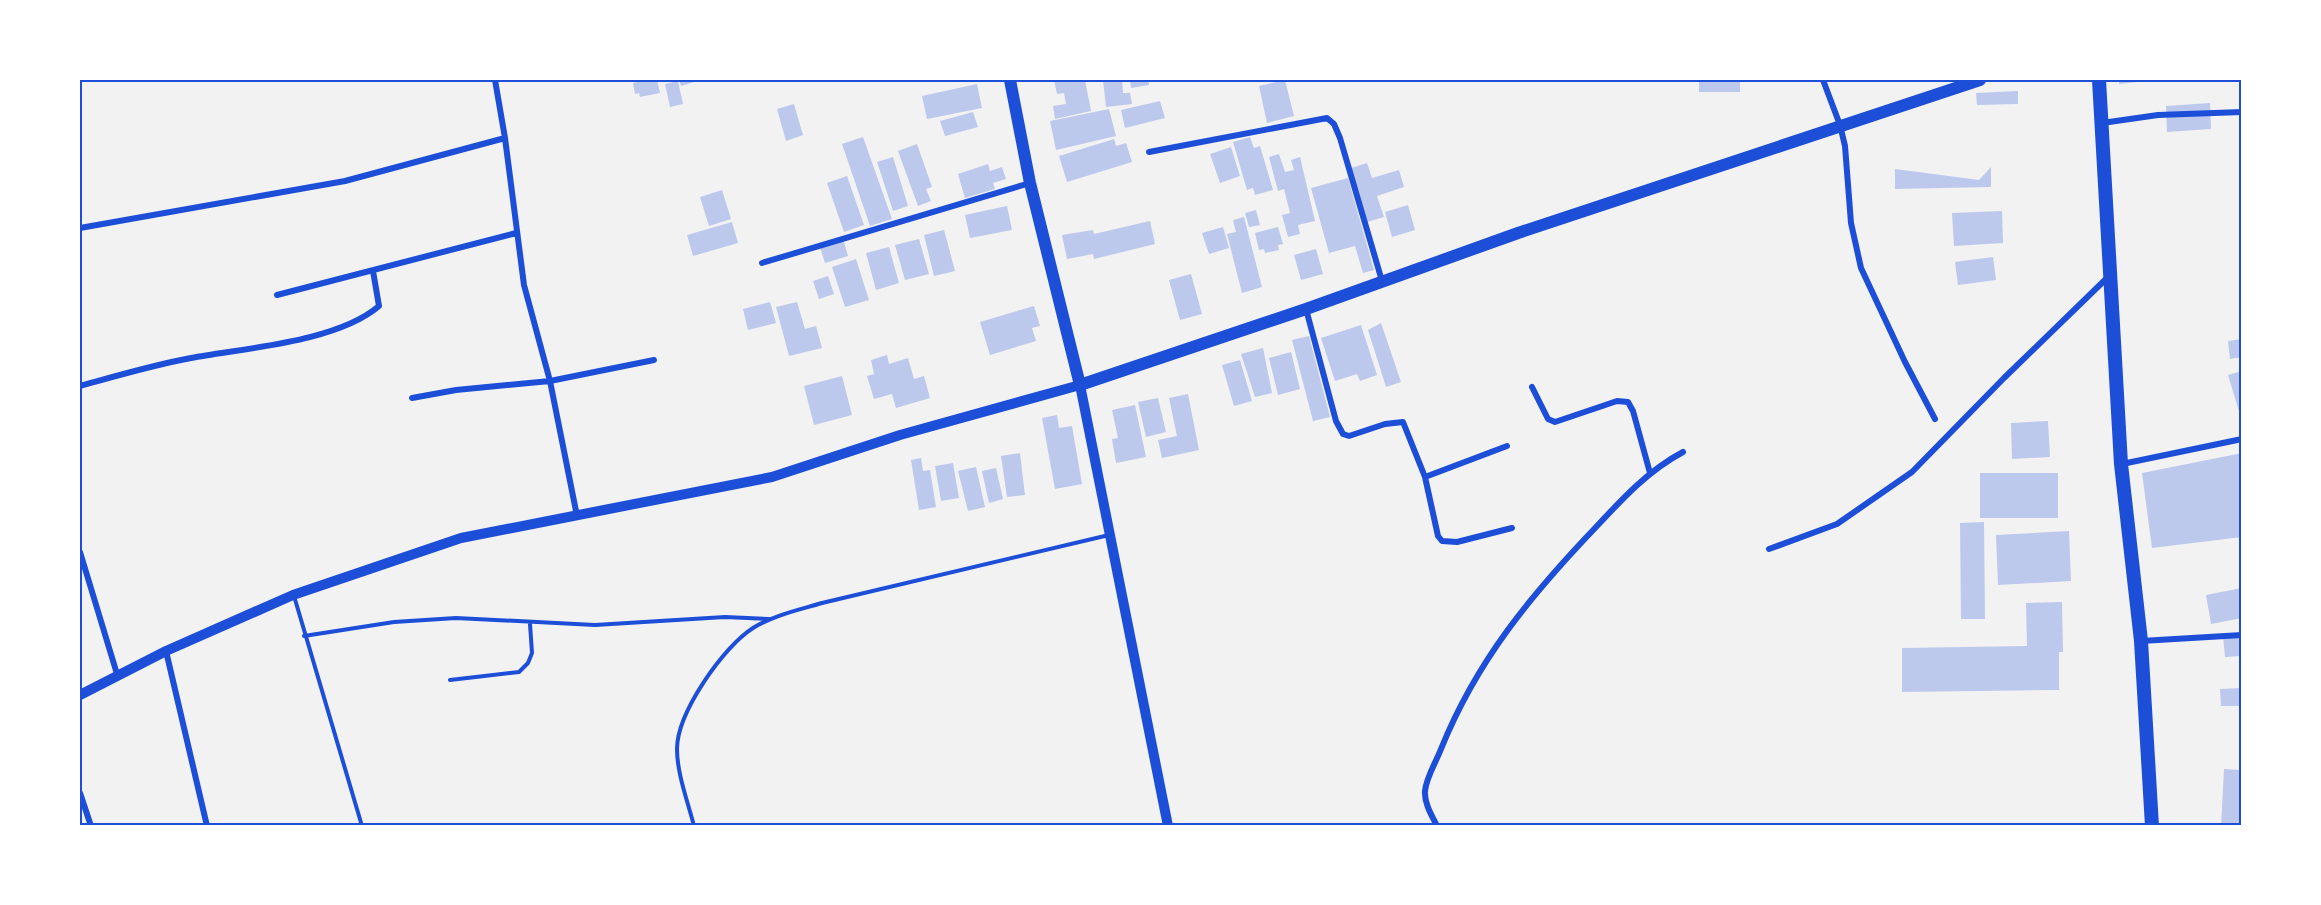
<svg xmlns="http://www.w3.org/2000/svg" width="2321" height="905" font-family="Jost,sans-serif">
<rect width="100%" height="100%" fill="#f2f2f2"/>
<path fill="#bdc9ec" d="M636,80H657L660,93L640,97L639,93L635,94L633,83L637,82Z
M679,80H701L681,86Z
M1054,80H1085L1091,111L1055,119L1053,106L1066,104L1064,93L1057,94Z
M1103,80H1122L1123,93H1130L1132,104L1106,107Z
M1130,80H1149V85L1131,88Z
M1285,80L1294,116L1267,123L1259,86Z
M1699,80H1740V92H1699Z
M2119,80H2146V81L2119,84Z
M678,81L683,104L670,107L665,84Z
M977,84L982,108L927,119L922,96Z
M2018,91V104L1977,105L1976,93Z
M1160,101L1165,118L1125,128L1121,110Z
M2210,103L2211,129L2167,132L2166,106Z
M794,104L803,135L786,141L777,109Z
M1109,109L1116,136L1056,150L1050,121Z
M973,112L978,127L945,136L940,121Z
M863,137L892,219L870,226L842,144Z
M1250,137L1254,148L1260,146L1273,190L1255,195L1253,188L1247,190L1233,142Z
M1114,139L1116,146L1126,143L1132,162L1067,182L1059,156Z
M917,144L932,187L926,189L931,201L918,206L898,151Z
M1231,147L1240,176L1220,183L1210,154Z
M1279,154L1285,172L1294,170L1291,160L1300,157L1315,221L1298,225L1300,234L1288,237L1282,215L1290,213L1284,189L1278,191L1269,157Z
M893,157L908,206L893,211L877,162Z
M1367,163L1372,178L1399,170L1404,187L1377,196L1384,217L1367,222L1351,168Z
M988,164L990,171L1002,167L1006,179L993,183L995,189L965,198L958,174Z
M1991,167V187L1895,189V169L1979,180Z
M847,176L864,225L844,232L827,183Z
M1348,178L1374,270L1363,273L1355,246L1329,253L1311,188Z
M722,190L731,219L709,226L700,197Z
M1408,205L1415,230L1392,237L1385,212Z
M1007,206L1012,230L970,238L965,215Z
M1256,210L1260,225L1249,227L1245,213Z
M2002,211L2003,243L1954,246L1952,213Z
M1244,217L1262,287L1242,293L1227,234L1236,232L1233,220Z
M1150,221L1155,244L1094,259L1093,254L1067,259L1062,235L1093,230L1094,234Z
M732,222L738,243L693,256L687,235Z
M1223,227L1229,248L1209,254L1202,233Z
M1278,227L1283,244L1278,245L1279,250L1265,253L1264,249L1259,250L1255,233Z
M944,230L955,271L934,276L924,235Z
M843,239L848,256L825,263L820,247Z
M919,239L929,274L905,280L895,245Z
M889,247L899,283L876,290L866,253Z
M1316,249L1323,274L1301,280L1294,255Z
M1993,257L1996,280L1958,285L1955,262Z
M856,259L869,300L845,307L832,267Z
M1191,274L1202,314L1180,320L1169,280Z
M828,276L834,294L819,299L813,281Z
M770,302L776,323L748,330L743,309Z
M797,302L805,329L816,326L822,348L789,356L776,307Z
M1034,306L1040,326L1032,328L1036,341L990,355L980,322Z
M1381,323L1401,382L1386,387L1368,330Z
M1361,325L1377,375L1360,381L1357,374L1335,381L1321,338Z
M1309,336L1330,417L1313,421L1292,340Z
M2242,339V357L2230,359L2228,341Z
M1263,348L1272,393L1255,397L1241,354Z
M1291,352L1300,389L1278,395L1269,358Z
M887,355L889,364L908,358L914,379L924,376L930,398L896,408L892,394L874,399L867,376L874,374L871,360Z
M1240,360L1252,401L1234,406L1222,365Z
M2242,371V418H2241L2228,375Z
M842,376L852,415L814,425L804,386Z
M1188,394L1199,450L1162,458L1158,440L1177,436L1169,398Z
M1158,398L1166,432L1146,437L1138,402Z
M1135,405L1146,457L1116,463L1112,439L1118,438L1112,410Z
M1057,415L1059,428L1072,426L1082,484L1055,489L1042,418Z
M2048,421L2050,457L2012,459L2011,423Z
M1020,453L1025,495L1007,497L1001,456Z
M2242,453V537L2152,548L2142,473Z
M921,458L923,471L930,470L936,507L919,510L911,460Z
M953,463L959,498L941,501L935,466Z
M976,467L985,507L968,511L958,471Z
M996,468L1003,499L989,503L982,471Z
M1980,473H2058V518H1980Z
M1984,522L1985,619H1961L1960,523Z
M2069,531L2071,581L1998,585L1996,535Z
M2242,588V618L2211,624L2206,595Z
M2062,602L2063,652H2059V690L1902,692V648L2027,646L2026,603Z
M2242,636V656L2225,657L2223,637Z
M2242,688V706H2221L2220,689Z
M2224,769L2241,770L2239,826H2221Z"/>
<g fill="none" stroke-linecap="round" stroke-linejoin="round">
<path stroke="#1d4ed8" stroke-width="4" d="M294,596L362,826
M304,636L394,622L456,618L595,625L725,617L769,619
M450,680L519,672L528,663L532,653L530,624
M694,826C688,802 677,774 677,749C677,713 723,647 753,628C774,615 799,610 822,603L1109,535"/>
<path stroke="#1d4ed8" stroke-width="6" d="M495,80L505,138L524,285L550,381L577,516
M1823,80L1840,125L1845,146L1851,223L1861,268L1905,362L1935,419
M2102,123L2158,115L2242,112
M1149,152L1327,118L1334,124L1340,138L1382,281
M80,228L345,181L505,138
M762,263L1030,183
M277,295L516,233
M1306,309L1336,421L1343,434L1349,436L1385,424L1403,422L1425,477L1507,446
M80,386C116,376 153,365 191,358C245,348 337,342 379,306L373,271
M1532,387L1548,419L1555,422L1617,401L1628,402L1633,411L1650,473
M412,398L456,390L550,381L654,360
M2122,464L2242,439
M1425,477L1438,536L1442,541L1457,542L1512,528
M1769,549L1837,524L1912,472L2004,378L2108,277
M80,552L117,674
M2141,641L2242,635
M166,651L207,826
M80,793L91,826
M1437,826C1432,816 1424,803 1425,791C1426,778 1436,762 1441,749C1477,660 1531,595 1597,526C1623,498 1649,470 1683,452"/>
<path stroke="#1d4ed8" stroke-width="10" d="M80,695L166,651L293,595L461,538L772,477L900,435L1080,385L1168,826"/>
<path stroke="#1d4ed8" stroke-width="12" d="M1010,80L1030,183L1080,385L1306,309L1518,233L1980,80"/>
<path stroke="#1d4ed8" stroke-width="14" d="M2099,80L2121,464L2141,641L2152,826"/>
</g>
<rect width="2321" height="905" fill="none" stroke="#ffffff" stroke-width="162"/>
<rect x="81" y="81" width="2159" height="743" fill="none" stroke="#1d4ed8" stroke-width="2"/>
</svg>
